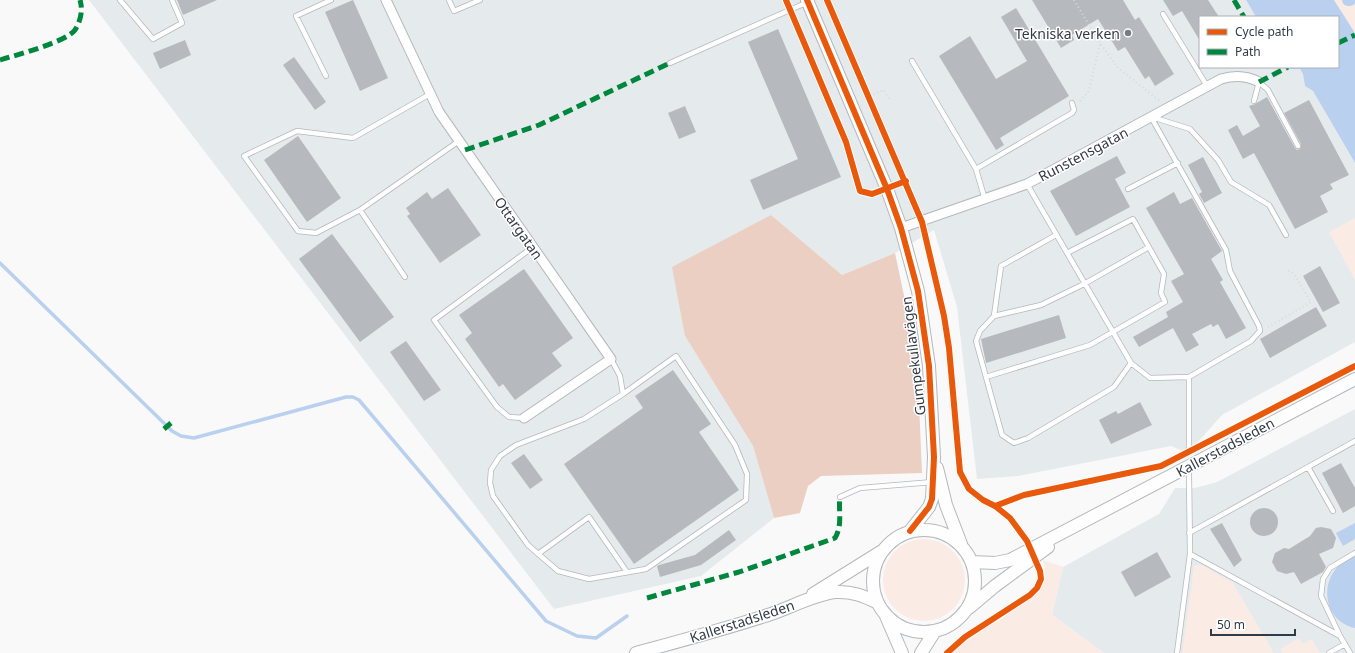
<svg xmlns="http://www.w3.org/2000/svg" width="1355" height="653" font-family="'Noto Sans',sans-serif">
<rect width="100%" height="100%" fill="#f9f9f9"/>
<path fill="#e5eaed" d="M89,0H1246L1256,17H1200V67H1288L1290,69H1300L1303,74L1305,86L1313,91L1355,163V342L1222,415L1196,444L1183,451L1171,446L1018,476L977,479L957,307L934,230L895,253L842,275L771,215L685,336L753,446L774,518L701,576L554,609Z
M1355,409V653H1104L1052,615L1063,567L1159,514L1175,488H1195L1217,482Z"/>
<path fill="#fbebe5" d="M1334,0H1355V33Z
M1355,218V280L1329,232Z
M883 580a41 41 0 1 1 82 0a41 41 0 1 1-82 0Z
M1043,560L1063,567L1052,615L1104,653H951C972,633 1038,603 1044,578C1046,572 1044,566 1043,560Z
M1197,565L1204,566L1233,583L1274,653H1182L1194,566Z
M1299,638L1303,644L1312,639L1320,653H1282L1280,649Z"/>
<path fill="#eccfc3" d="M771,215L842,275L895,253L917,357L922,473L821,476L808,486L800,513L774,518L753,446L685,336L672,267Z"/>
<path fill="#b9d0ee" d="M1246,0H1334L1355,33V163L1313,91L1305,86L1303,74L1300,69H1290L1288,67H1338V17H1256Z
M1355,523V539L1343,546L1336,533Z
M1355,556V628C1317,619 1319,567 1355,556Z"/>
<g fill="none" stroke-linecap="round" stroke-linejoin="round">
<path stroke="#b9d0ee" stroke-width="3.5" d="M0,263L172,431L181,436L194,438L346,397H353L359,400L546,621L577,636L596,638L627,616"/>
<path stroke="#b9d0ee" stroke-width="12" d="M1348,0H1350"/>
</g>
<path fill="#b6babf" d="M177,0H217L183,15Z
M353,0L388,78L360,91L325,12Z
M1032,0H1123L1135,20L1139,17L1174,74L1155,86L1149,76L1145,79L1125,47L1118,51L1098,19L1072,35L1074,40L1061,48Z
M1163,0H1208L1219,17H1200V41L1182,11L1173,16Z
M1016,8L1069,96L1000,138L1004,145L996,150L939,56L970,36L996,79L1027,61L1001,17Z
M778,29L841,177L763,210L750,180L798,159L748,42Z
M185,40L191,55L160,69L153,53Z
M294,57L326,102L315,110L283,65Z
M1267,97L1295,148L1297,150L1301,148V144L1284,113L1309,100L1349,175L1330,184L1333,189L1320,196L1328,212L1295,229L1254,153L1243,159L1228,130L1237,125L1243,136L1260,126L1249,106L1255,104Z
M685,106L696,132L679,139L668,113Z
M298,136L341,198L307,222L264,160Z
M1117,156L1126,173L1115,179L1130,207L1076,236L1050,191Z
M1203,157L1222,193L1204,203L1199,194L1202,192L1188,165Z
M448,188L481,235L440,263L407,216L410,214L406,208L427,192L432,199Z
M1174,192L1180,204L1192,198L1222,251L1211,259L1223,280L1220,282L1246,328L1226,339L1218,324L1213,327L1211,324L1192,334L1199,345L1186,352L1173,328L1139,347L1133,337L1168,317L1166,312L1183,302L1171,281L1184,274L1146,208Z
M332,234L394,317L360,342L299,259Z
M1320,266L1340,303L1323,312L1303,276Z
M524,269L573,338L552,353L562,366L515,400L503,384L499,387L465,339L472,333L459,315Z
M1316,307L1327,326L1270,358L1260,339Z
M1059,315L1066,338L986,363L981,339Z
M406,341L441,390L424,401L390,352Z
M673,370L711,424L699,432L739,490L634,564L564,464L643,408L635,396Z
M1140,402L1152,425L1111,444L1099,420L1116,411L1118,414Z
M524,454L543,480L530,489L511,463Z
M1341,463L1355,488V506L1343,513L1322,473Z
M1250 522a14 14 0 1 1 28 0a14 14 0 1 1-28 0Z
M1222,523L1242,560L1234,567L1210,529Z
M1321,527L1331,529L1336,538L1333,548L1319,554L1326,567L1323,572L1301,584L1294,572L1286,574L1277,571L1272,562L1275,553L1284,548L1289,549L1310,536L1316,528Z
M729,530L736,540L701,565L660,577L657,566L659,565L695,555Z
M1157,552L1171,577L1135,597L1121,572Z"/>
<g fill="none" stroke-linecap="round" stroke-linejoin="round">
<defs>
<path id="lane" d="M120,0L153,39L182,23L172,0
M449,0L454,11L480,0
M1163,14L1207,86
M912,61L976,169L985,200
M670,63L808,2
M326,76L296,16L331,0
M430,94L353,138L297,131L244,156L298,231L316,233L360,210L459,141
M1254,101L1259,82L1268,90L1298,146
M1152,117L1190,129L1218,160L1231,182L1269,205L1286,235
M976,169L1072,113L1074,110L1072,103
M1027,184L1131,363L1150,378L1189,377L1251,341L1260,331L1259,326L1230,271L1226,250L1151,117
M1128,189L1178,163
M360,210L405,277
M1056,235L1001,266L994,316L980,331L976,341L1002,435L1014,443L1028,438L1114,387L1131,363
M994,316L1041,305L1084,284L1149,247
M611,359L620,376L623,394L584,419L516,445L500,456L491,470L490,483L493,496L528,545L558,571L589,579L646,569L746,500L747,474L735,445L676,356L623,394
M986,377L1090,345L1165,302L1161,293L1164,274L1133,219L1067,253
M1189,377V448
M524,418L509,417L497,407L434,320L533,247
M1308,467L1333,511
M840,497L860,488L933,482
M1189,533L1355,441
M538,554L589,517L627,572
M1190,554L1340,636L1350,653
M1340,636L1321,596L1323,579L1330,568L1355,553
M1177,653L1190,554L1189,474
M1329,653L1345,644"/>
<path id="street" d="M386,0L439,112L611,359L524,418
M901,228L1027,184L1221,79C1234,75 1246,75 1259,82"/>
<path id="secondary" d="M807,0L887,189L901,228L918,291L929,366L934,457L932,499L929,507L910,531
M937,468L946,505L961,544
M873 581a51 51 0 1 1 102 0a51 51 0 1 1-102 0Z
M972,562L995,563L1010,560L1355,379
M813,594L882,551
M969,608L995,586L1048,547
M886,616L902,653
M636,653C680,641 725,629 768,615C790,608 812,595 835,592C852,591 864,596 878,603
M921,653L935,631"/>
</defs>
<use href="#lane" stroke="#b4b8bc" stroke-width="6"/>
<use href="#street" stroke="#b4b8bc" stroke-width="11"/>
<use href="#secondary" stroke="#b4b8bc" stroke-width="14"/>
<path stroke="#d8d9da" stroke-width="2" stroke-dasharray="1 3" stroke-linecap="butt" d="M1074,0L1100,43L1118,68L1160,101
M870,96L884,90L889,99
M1080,101L1088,92L1090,86L1100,43
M1268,327L1311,302L1294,274L1286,269"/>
<use href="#lane" stroke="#fefefe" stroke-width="4.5"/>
<use href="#street" stroke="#fefefe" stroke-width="9"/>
<use href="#secondary" stroke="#fefefe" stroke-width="12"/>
<path stroke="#00873e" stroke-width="5" stroke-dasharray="10 5" stroke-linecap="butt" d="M1234,0L1244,17
M1338,43L1355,35
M0,60C16,55 66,42 75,30C81,20 83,10 80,0
M1259,82L1288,67
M465,150L539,125L670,63
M164,429L171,423
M647,598L739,572L835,538C843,525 838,511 840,497"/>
<defs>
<path id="cycleway" d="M786,0L846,142L860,191L872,194L906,181
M807,0L887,189L901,228L918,291L929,366L934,457L932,499L929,507L910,531
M827,0L922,222L944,316L949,348L960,472L969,489L983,500L995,506L1010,518L1027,541L1040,571L1041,579L1037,588L1030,595L965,637L947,653
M995,506L1024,495L1161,466L1355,366"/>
</defs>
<use href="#cycleway" stroke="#fff" stroke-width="8"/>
<use href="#cycleway" stroke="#e8590c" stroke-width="6"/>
</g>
<circle fill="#777d85" stroke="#fff" stroke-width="1.5" cx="1128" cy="33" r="4"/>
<g text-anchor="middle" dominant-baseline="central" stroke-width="3" stroke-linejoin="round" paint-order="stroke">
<g font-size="14" fill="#313a46" stroke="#fff" text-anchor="end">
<text x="1120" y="33">Tekniska verken</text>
</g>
<g font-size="14" fill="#313a46" stroke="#fff">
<text transform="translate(1083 154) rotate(-28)">Runstensgatan</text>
<text transform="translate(519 228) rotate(55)">Ottargatan</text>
<text transform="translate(913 356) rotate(-97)">Gumpekullavägen</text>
<text transform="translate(1225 447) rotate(-28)">Kallerstadsleden</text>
<text transform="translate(742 621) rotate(-18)">Kallerstadsleden</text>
</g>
</g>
<rect x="1199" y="16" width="140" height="52" fill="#ffffff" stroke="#adb0b5"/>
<rect x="1207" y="29" width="20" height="6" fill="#e8590c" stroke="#adb0b5"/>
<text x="1235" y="36" font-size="12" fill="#313a46">Cycle path</text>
<rect x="1207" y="49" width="20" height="6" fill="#00873e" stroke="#adb0b5"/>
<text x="1235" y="56" font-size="12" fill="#313a46">Path</text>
<path d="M1211 629v6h84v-6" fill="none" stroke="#313a46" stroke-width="2"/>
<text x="1217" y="629" font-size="12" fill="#313a46" stroke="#ffffff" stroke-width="3" paint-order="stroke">50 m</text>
</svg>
